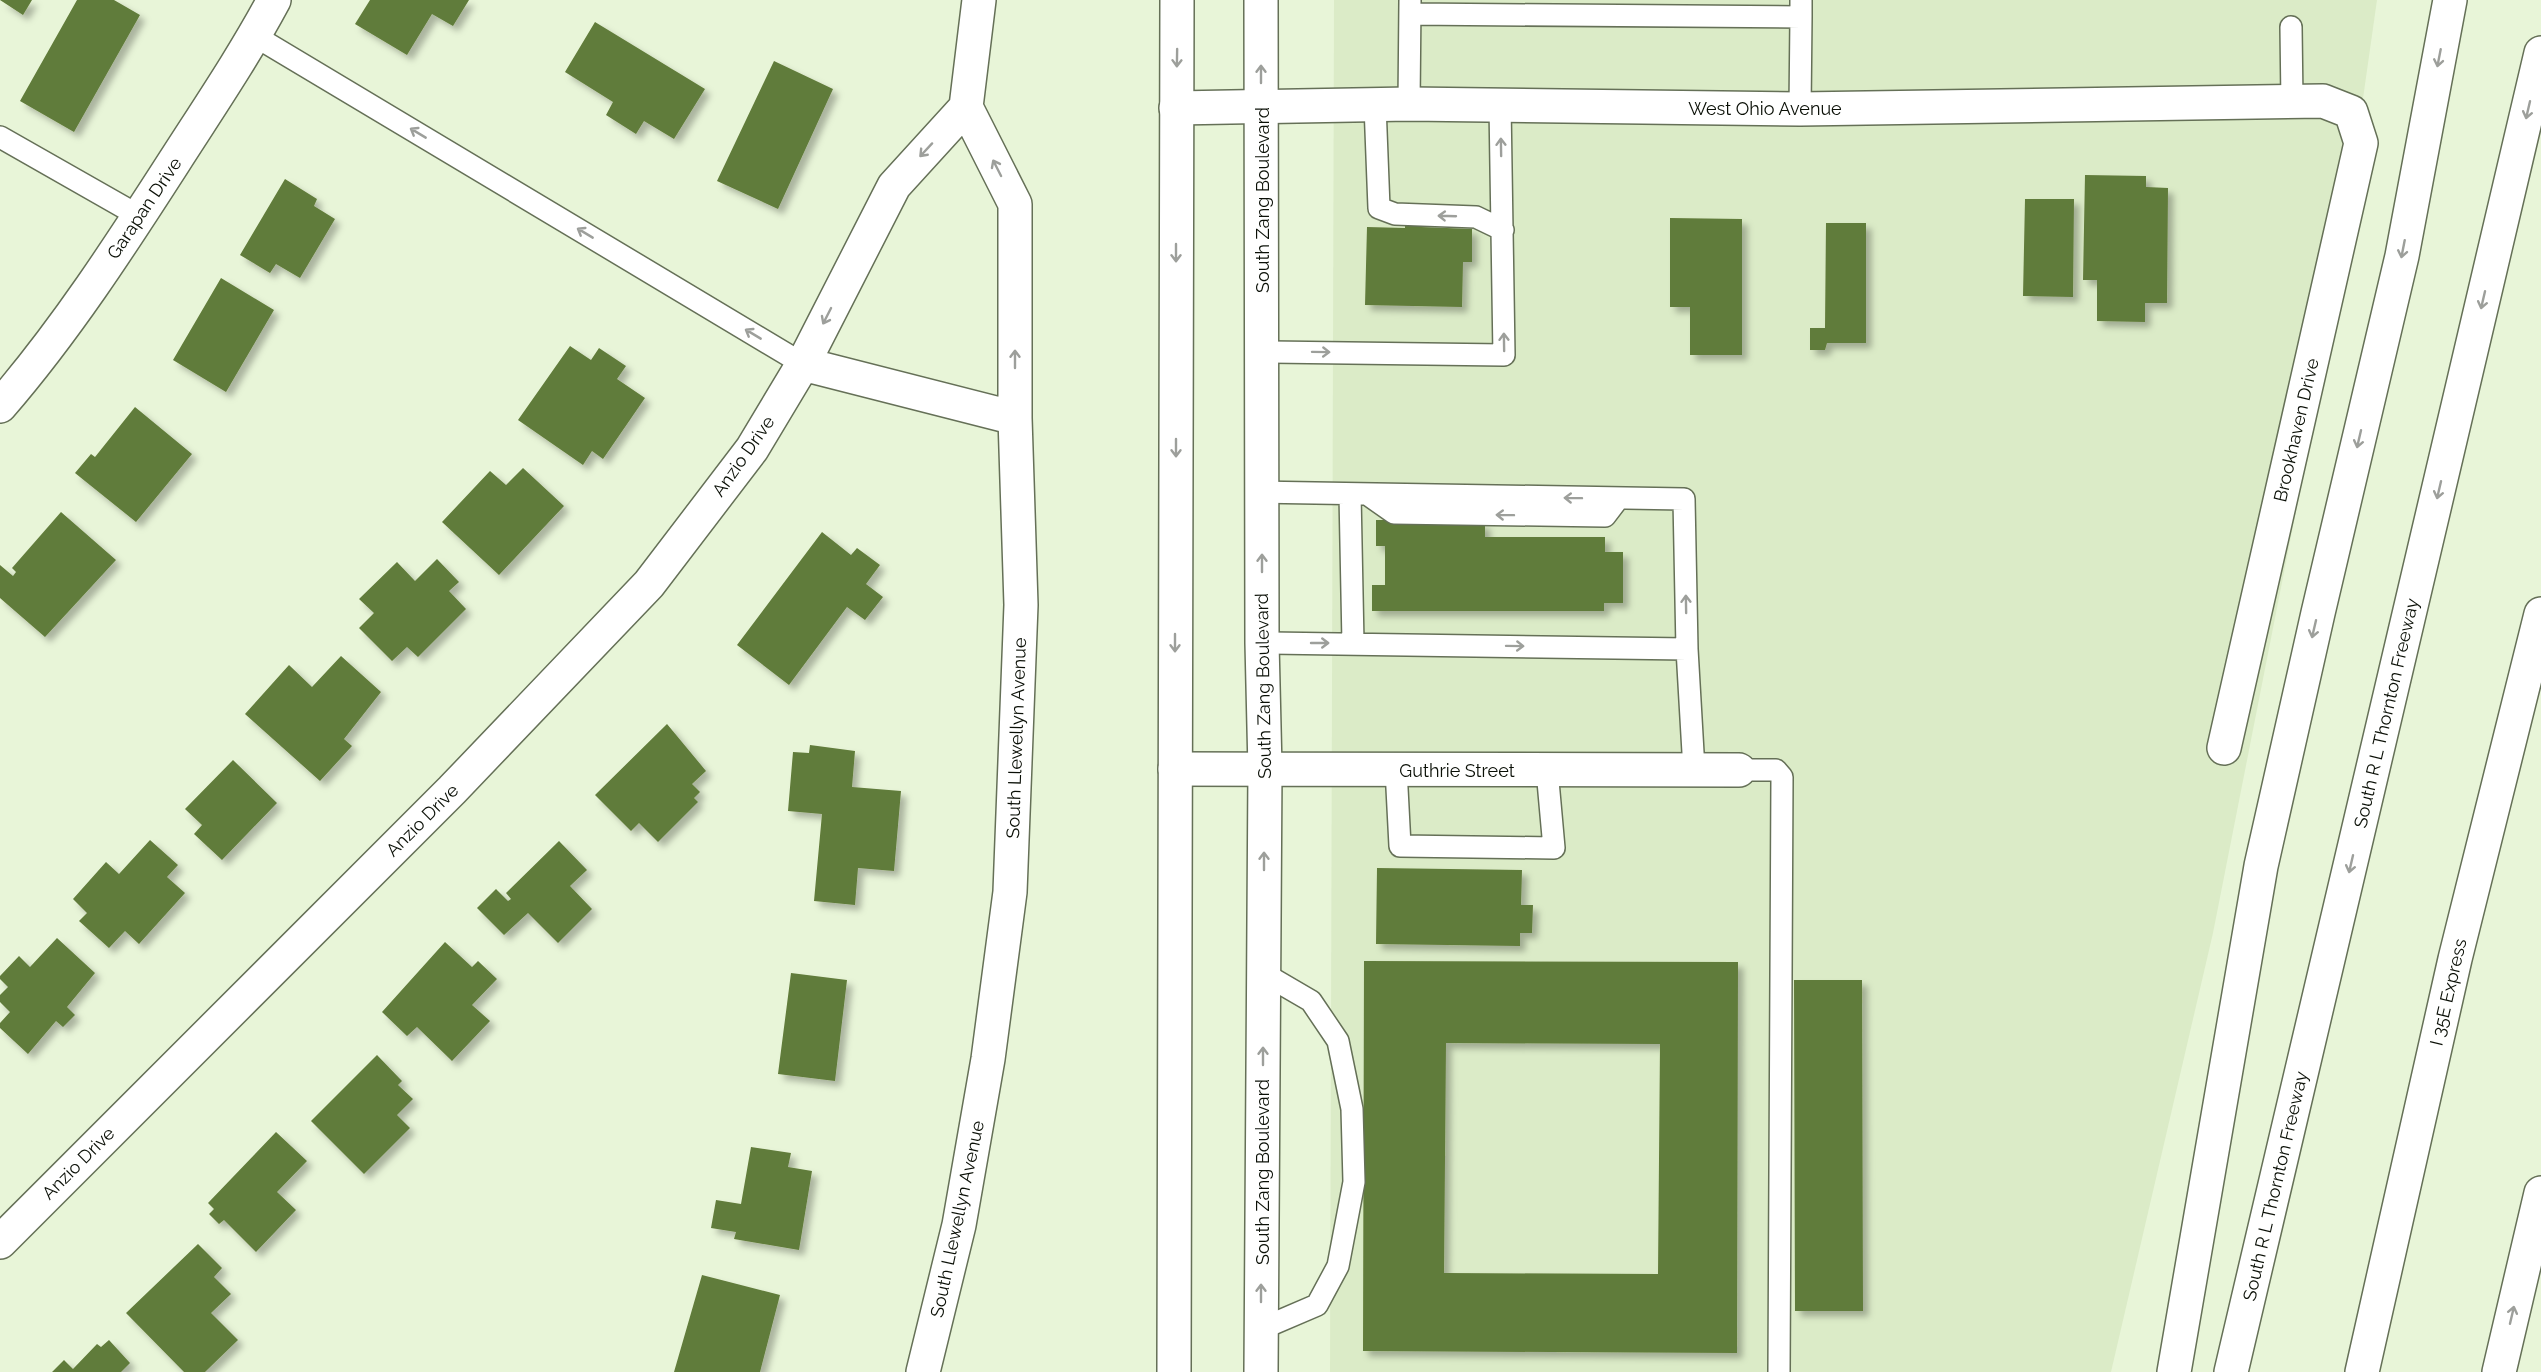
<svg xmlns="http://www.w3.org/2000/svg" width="2541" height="1372" font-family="Raleway,sans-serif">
<defs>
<filter id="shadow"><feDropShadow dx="5.5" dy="5.5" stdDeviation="3" flood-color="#0004"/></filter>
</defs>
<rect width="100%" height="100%" fill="#e8f5d8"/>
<path fill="#dbebc7" d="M1334,0H2377L2326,359L2213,933L2111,1372H1330Z"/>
<path fill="#617b3a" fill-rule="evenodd" filter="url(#shadow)" d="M0,0H32L23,15Z
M77,0H114L140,15L74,132L20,101Z
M370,0H469L453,26L432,14L407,55L355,24Z
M595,22L705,89L674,139L644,121L636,134L606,115L613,102L565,72Z
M774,61L833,89L778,209L717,181Z
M2085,175L2146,176V187L2168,188L2167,303H2145V322L2097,321V280H2083Z
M285,179L317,199L314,206L335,219L300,278L276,264L270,273L240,255Z
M2025,199H2074L2073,297L2023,296Z
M1670,218L1742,219V355H1690V307H1670Z
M1405,222H1421V227L1472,229V262H1463L1462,307L1365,305L1367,227L1405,228Z
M1826,223H1866V343H1827L1825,350H1810V328H1825Z
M221,278L274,310L226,392L173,360Z
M570,346L591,360L599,348L626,366L617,379L645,398L603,459L592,451L583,465L518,420Z
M135,407L192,454L136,522L75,473L91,454L95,457Z
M523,468L564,506L499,575L442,522L490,471L506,485Z
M61,512L116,560L45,637L0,598V565L13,576L16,572L12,568Z
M1376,520H1460L1485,524V537H1605V552H1623V603H1604V611H1372V585H1385V546H1376Z
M822,532L851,555L857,548L880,565L866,584L883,597L865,620L847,607L789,685L737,645Z
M437,559L459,582L449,591L466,609L418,657L407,647L392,661L359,628L374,613L359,599L397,562L415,581Z
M341,656L381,692L344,739L352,746L320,781L245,714L289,665L312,687Z
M667,724L706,771L692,784L700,792L694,798L698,802L658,842L639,823L631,831L595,795Z
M810,745L855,751L852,787L901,791L894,871L858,868L855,905L814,901L822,814L788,811L793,752L809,753Z
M233,760L277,803L222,860L194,834L202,825L185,809Z
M150,840L178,865L167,877L185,893L139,944L125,931L109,948L79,921L87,913L73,899L106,862L119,874Z
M559,841L587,870L570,886L592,909L558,943L528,913L504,935L477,908L496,889L508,901L511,899L506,893Z
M1377,868L1522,870L1521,905H1533L1532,933H1520V946L1376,944Z
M57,938L95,973L67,1007L75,1015L63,1027L56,1021L28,1054L0,1028V1023L10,1012L0,1002V995L8,987L0,979V976L19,956L30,967Z
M445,942L472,967L478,961L497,979L472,1005L490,1021L452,1061L417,1027L407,1036L382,1012Z
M1364,961L1738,962L1737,1353L1363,1351ZM1446,1043L1660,1044L1658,1274L1444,1273Z
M791,973L847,980L835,1081L778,1074Z
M1794,980H1862L1863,1311H1795Z
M377,1055L402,1081L398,1085L413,1099L397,1115L410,1128L364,1174L311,1121Z
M276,1132L307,1161L277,1192L296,1210L256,1252L224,1220L219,1224L209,1214L214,1209L208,1203Z
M751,1147L791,1153L788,1167L812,1171L799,1250L734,1239L736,1232L711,1228L716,1200L741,1204Z
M198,1244L222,1268L214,1277L231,1294L211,1313L238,1340L205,1372H184L126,1313Z
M702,1275L780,1295L760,1372H674Z
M109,1340L130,1363L121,1372H52L64,1360L73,1369L97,1344L101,1347Z"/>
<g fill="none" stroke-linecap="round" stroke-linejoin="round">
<defs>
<path id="lane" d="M1410,14L1801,17V0
M2291,27L2292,102
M255,36L803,364
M1409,104L1410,1
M1375,105L1379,208L1395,214L1476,217L1503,230
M1800,109L1801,17
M0,137L139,216
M1263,352L1504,355L1500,105
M1350,494L1353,643
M1367,494L1394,513L1605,516L1618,499
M1262,643L1687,649L1684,499L1262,492
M1687,649L1694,770
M1396,769L1400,846L1554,848L1547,770
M1739,770H1776L1782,777L1779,1372
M1261,1329L1317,1305L1338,1266L1354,1182L1352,1109L1338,1041L1311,1001L1263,973"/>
<path id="street" d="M1176,108L1409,104L1800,109L2323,101L2351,112L2361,143L2224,748
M803,364L1015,418
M1175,769L1739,770
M0,1242L452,790L649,584L752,449L803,364L894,186L966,107L979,0
M923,1372L959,1225L988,1059L1010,892L1021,605L1015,418V204L966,107"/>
<path id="secondary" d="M1261,0L1262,643L1265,769L1261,1372
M0,406C65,331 120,246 174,162C208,109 244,56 274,0
M1174,1372L1177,0"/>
<path id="highway" d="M2174,1372L2261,866L2318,613L2402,256L2450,0
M2231,1372L2541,53
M2362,1372L2455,959L2541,614
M2499,1372L2541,1193"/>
</defs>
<use href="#lane" stroke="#657057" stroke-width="24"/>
<use href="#street" stroke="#657057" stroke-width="36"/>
<use href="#secondary" stroke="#657057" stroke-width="36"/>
<use href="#highway" stroke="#657057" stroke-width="36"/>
<use href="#lane" stroke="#fff" stroke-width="21"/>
<use href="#street" stroke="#fff" stroke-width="33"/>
<use href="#secondary" stroke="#fff" stroke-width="33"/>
<use href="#highway" stroke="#fff" stroke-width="33"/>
</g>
<defs><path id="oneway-shaft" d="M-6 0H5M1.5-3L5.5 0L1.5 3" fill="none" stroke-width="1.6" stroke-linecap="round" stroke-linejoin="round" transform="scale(1.5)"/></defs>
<g stroke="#9d9f9b">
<use href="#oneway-shaft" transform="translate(1177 58) rotate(91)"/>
<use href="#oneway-shaft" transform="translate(2439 58) rotate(101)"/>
<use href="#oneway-shaft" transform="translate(1261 74) rotate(-90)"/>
<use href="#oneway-shaft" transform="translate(2528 110) rotate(103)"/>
<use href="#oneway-shaft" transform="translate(418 133) rotate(-149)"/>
<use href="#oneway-shaft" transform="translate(1501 147) rotate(-91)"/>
<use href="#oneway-shaft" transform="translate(926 150) rotate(133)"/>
<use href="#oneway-shaft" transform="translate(997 168) rotate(-117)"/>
<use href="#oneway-shaft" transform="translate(1447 216) rotate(-178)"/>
<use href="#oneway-shaft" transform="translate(585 233) rotate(-149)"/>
<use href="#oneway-shaft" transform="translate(2403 249) rotate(101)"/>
<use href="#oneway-shaft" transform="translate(1176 253) rotate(90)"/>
<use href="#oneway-shaft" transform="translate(2483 300) rotate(103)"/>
<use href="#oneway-shaft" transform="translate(827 316) rotate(117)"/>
<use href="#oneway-shaft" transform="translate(753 334) rotate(-149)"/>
<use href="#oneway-shaft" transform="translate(1504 342) rotate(-91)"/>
<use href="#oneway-shaft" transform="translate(1321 352) rotate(1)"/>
<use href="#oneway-shaft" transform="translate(1015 359) rotate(-90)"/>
<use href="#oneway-shaft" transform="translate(2359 439) rotate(103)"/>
<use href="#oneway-shaft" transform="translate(1176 448) rotate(90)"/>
<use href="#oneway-shaft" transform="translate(2439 490) rotate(103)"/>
<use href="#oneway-shaft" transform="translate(1573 498) rotate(-179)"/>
<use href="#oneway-shaft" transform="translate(1505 515) rotate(-179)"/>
<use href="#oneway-shaft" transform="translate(1262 563) rotate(-90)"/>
<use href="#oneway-shaft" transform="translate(1686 604) rotate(-91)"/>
<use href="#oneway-shaft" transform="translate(2314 629) rotate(103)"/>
<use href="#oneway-shaft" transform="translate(1175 643) rotate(90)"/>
<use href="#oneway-shaft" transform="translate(1320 643)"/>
<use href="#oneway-shaft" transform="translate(1515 646) rotate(1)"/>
<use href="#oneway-shaft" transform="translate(1264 861) rotate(-90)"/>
<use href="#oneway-shaft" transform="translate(2351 864) rotate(103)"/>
<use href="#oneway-shaft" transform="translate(1263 1056) rotate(-90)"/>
<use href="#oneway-shaft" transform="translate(1261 1293) rotate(-90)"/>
<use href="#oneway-shaft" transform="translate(2512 1315) rotate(-77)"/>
</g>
<g text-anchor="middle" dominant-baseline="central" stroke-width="6" stroke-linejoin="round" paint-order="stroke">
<g font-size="18" fill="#0a0f06" stroke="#fff">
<text x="1765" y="108">West Ohio Avenue</text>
<text transform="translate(1262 200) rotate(-90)">South Zang Boulevard</text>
<text transform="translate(144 208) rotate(-56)">Garapan Drive</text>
<text transform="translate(2296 430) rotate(-77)">Brookhaven Drive</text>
<text transform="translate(743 456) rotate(-55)">Anzio Drive</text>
<text transform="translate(1263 686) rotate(-91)">South Zang Boulevard</text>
<text transform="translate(2386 713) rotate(-77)">South R L Thornton Freeway</text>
<text transform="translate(1016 738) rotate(-88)">South Llewellyn Avenue</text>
<text x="1457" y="770">Guthrie Street</text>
<text transform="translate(422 820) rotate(-45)">Anzio Drive</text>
<text transform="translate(2448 992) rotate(-77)">I 35E Express</text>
<text transform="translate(78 1163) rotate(-45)">Anzio Drive</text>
<text transform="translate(1262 1172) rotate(-90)">South Zang Boulevard</text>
<text transform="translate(2275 1186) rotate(-77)">South R L Thornton Freeway</text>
<text transform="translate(957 1219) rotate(-78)">South Llewellyn Avenue</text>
</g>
</g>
</svg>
